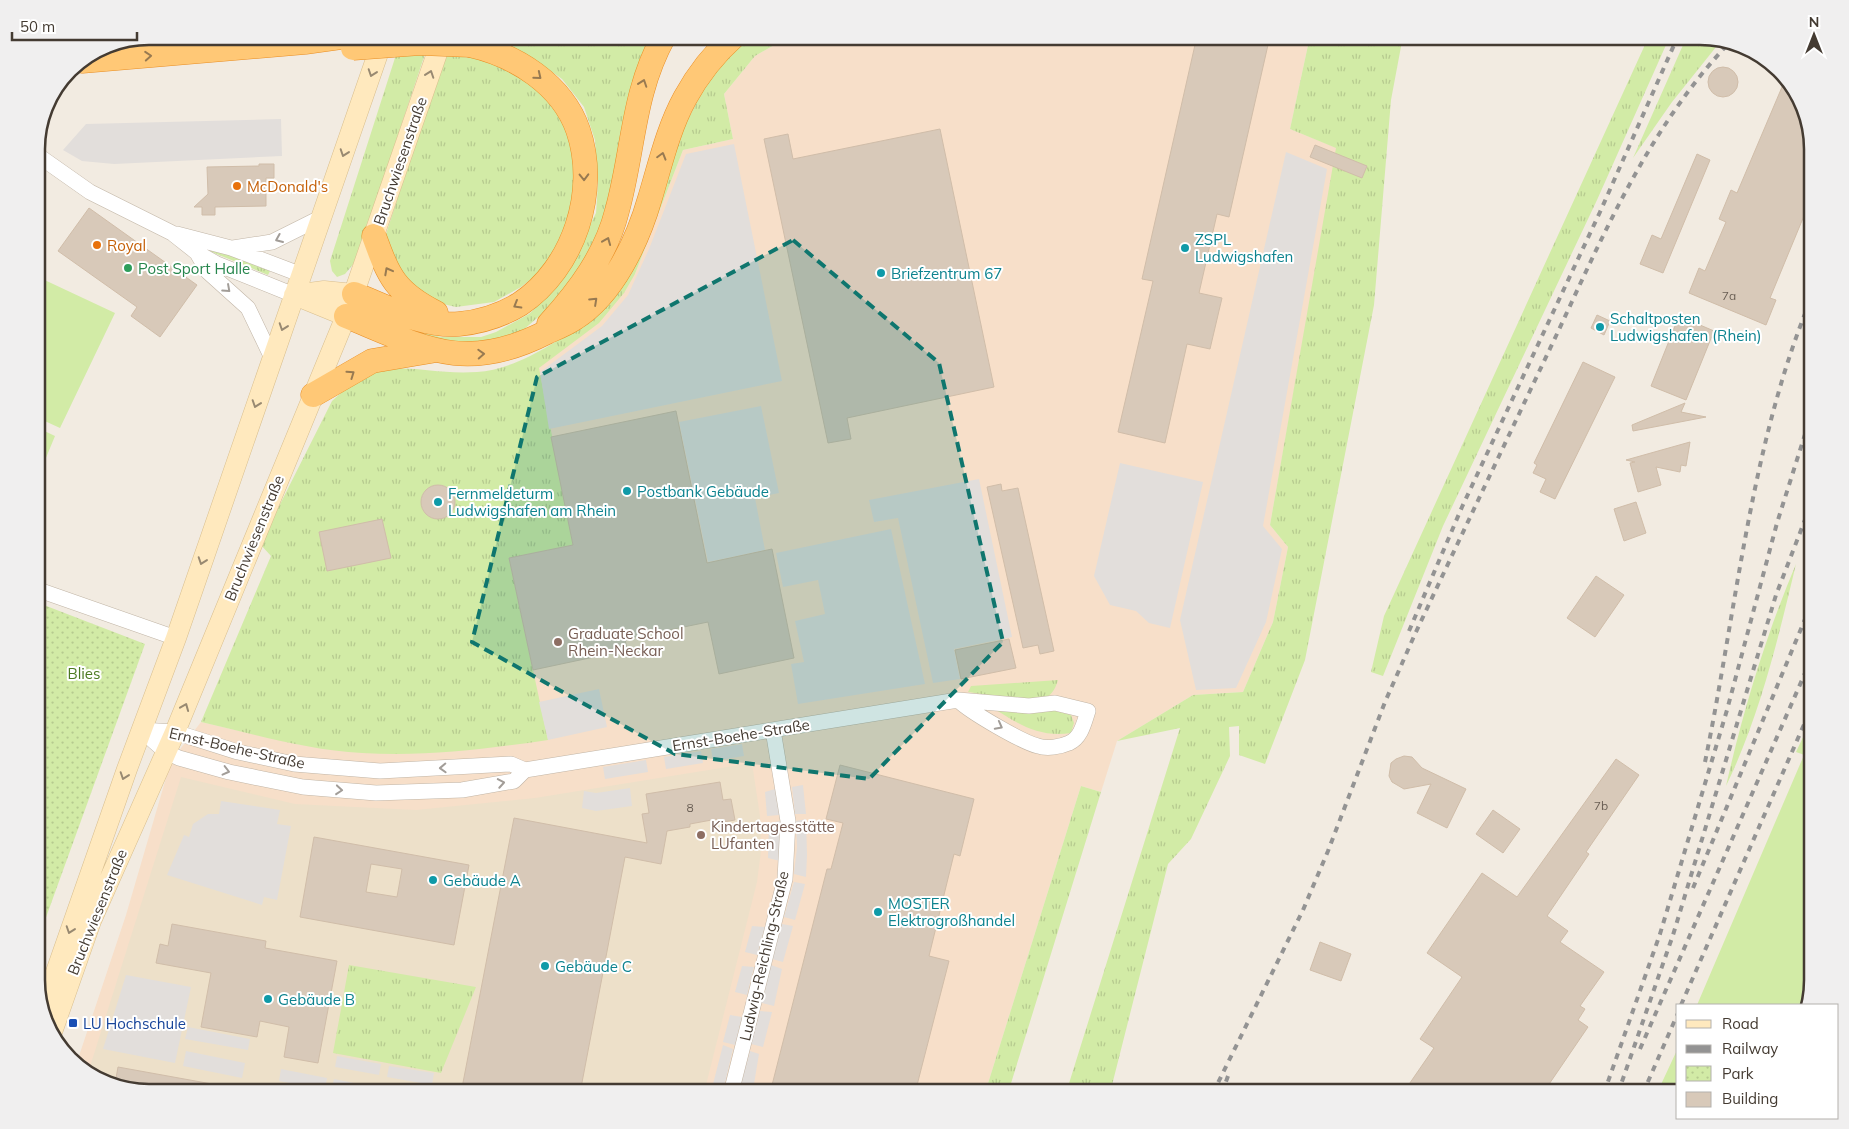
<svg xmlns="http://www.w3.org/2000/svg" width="1849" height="1129" font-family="Mulish,sans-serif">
<defs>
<pattern id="grass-tufts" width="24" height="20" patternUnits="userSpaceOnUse" patternTransform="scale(1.25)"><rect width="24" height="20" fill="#d2eba6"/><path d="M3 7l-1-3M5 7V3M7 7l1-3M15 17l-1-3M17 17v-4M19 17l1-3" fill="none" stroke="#b6ca8f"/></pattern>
<pattern id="park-dots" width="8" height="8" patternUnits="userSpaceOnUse" patternTransform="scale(1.25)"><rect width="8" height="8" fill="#d2eba6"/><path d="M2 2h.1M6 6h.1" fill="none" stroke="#b6ca8f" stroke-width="1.8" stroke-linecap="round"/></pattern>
</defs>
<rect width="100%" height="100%" fill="#f2ebe1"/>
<path fill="#f7dfc9" d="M790,36H1310L1290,129L1337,148L1270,525L1288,547L1273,622L1243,692L1193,695L1117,741L1101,792L1081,786L985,1093H149L92,1078L77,1062L126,915L171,761L201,722L301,745L539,368L635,274L683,150L733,139L724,94L755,56Z"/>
<path fill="#ede0c9" d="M752,763L760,816L761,851L757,882L704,1093H149L92,1078L88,1073L181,777L295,804L416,810L535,798Z"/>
<path fill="url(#grass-tufts)" d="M402,36H431L356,261L345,274L337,277L332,271L330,261Z
M480,36H653L606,217L582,271L543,313L522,331L483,344L426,340L363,307L428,334L441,337H481L496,332L529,314L547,297L566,272L596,213L598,184L595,140L584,107L562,79L534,59L505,43Z
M753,36H790L755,56L724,94L733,139L683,150L635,274L624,293L599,323L539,368L573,545L509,558L548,740C487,749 424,757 362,753C307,750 254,734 201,722L271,556L260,544L332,401C388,349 412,376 477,372C513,370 558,343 585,320C594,312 608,276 615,263C635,225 655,188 674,149C696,104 710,66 753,36Z
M1310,36H1403L1391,100L1374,305L1305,660L1265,764L1239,755V726L1229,727L1230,756L1191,839L1168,864L1110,1093H1066L1180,728L1117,741L1193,695L1243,692L1273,622L1288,547L1270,525L1336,148L1290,129Z
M1649,36H1670L1597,200L1443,526L1383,676L1371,672L1384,616Z
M1687,36H1700L1720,42L1672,102L1633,158Z
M444,55L491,60L526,79L546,98L561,117L578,166L565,241L545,268L521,287L494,302L456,307L430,301L414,291L392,263L386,234Z
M197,242L270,271L268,275L197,246Z
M1796,564C1778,639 1760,716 1726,786C1743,711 1766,635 1796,564Z
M1058,680C1056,687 1053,693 1047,697C1035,705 984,694 968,692L971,686Z
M992,707L1048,709L1071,715L1074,723L1071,733C1040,738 1017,724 992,707Z
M1813,716V758L1796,752Z
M1081,786L1101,792L1008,1093H985Z
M349,965L476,987L441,1073L333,1053Z"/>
<path fill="url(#park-dots)" d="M36,602L145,644L36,945Z"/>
<path fill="#d2eba6" d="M36,276L115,313L60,428L36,417Z
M36,427L55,436L36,482Z
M1804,755L1813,758V980L1806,1005H1697Z
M1678,1048V1093H1657Z"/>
<path fill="#e2dedb" d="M281,119L282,156L114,164L82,161L63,150L86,124Z
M734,144L782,381L549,429L540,372L602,326L628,295L649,249L686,154Z
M1286,152L1327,169L1263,526L1282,549L1266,622L1236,688L1196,690L1180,620Z
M761,406L779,493L755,498L765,550L708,562L679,422Z
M1120,463L1203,482L1170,628L1149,623L1136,611L1110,605L1094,576Z
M979,479L1012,637L954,649L960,679L933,683L898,518L874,522L869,500Z
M891,529L925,684L798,704L791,664L804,662L795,621L825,614L818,580L783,587L776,553Z
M599,689L607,727L548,740L539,702Z
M742,744L744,756L713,761L711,749Z
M701,751L703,763L666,769L664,757Z
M646,760L648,772L605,779L603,767Z
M803,785L806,814H795L792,787Z
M630,788L632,806L596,811L582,808L584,791L596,793Z
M775,789L780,815L767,816L765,792Z
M221,801L280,810L277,824L291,826L277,900L264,897L262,905L167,875L184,835L189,837L193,824L208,814H219Z
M806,819L807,855L806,877L794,874L797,847L796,821Z
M780,821V861L768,858L769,823Z
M794,882L805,884L795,920L784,917Z
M782,924L793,926L783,962L772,959Z
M752,926L765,927L757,955L745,952Z
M771,965L782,969L774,1006L762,1003Z
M742,966L754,967L747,995L735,992Z
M126,975L191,987L175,1063L103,1049Z
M760,1011L772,1012L763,1047L751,1044Z
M730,1015L742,1017L735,1045L723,1042Z
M188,1027L250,1039L248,1050L185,1039Z
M723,1045L733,1049L723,1091L712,1088Z
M186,1051L245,1063L242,1078L183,1066Z
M750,1051L759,1054L753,1090L740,1087Z
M337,1056L381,1064L379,1075L335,1067Z
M389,1066L434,1073L432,1085L387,1077Z
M281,1069L327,1078L325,1090L279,1081Z
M334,1079L379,1088L378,1093L331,1092Z"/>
<path fill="#d8c9b9" stroke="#d0bda9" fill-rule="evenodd" d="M1197,36H1270L1229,217L1217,214L1199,293L1222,298L1210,349L1187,344L1165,443L1118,432L1153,281L1142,279Z
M1708 82a15 15 0 1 1 30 0a15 15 0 1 1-30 0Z
M1785,80L1798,92L1813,142V194L1770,298L1776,300L1766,325L1689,293L1699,268L1705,271L1726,222L1719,219L1731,190L1737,193Z
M940,129L994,387L847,418L851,439L828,443L764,139L788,134L793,159Z
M1315,145L1367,166L1362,178L1310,157Z
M1697,154L1710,160L1663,273L1640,264L1652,235L1661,239Z
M259,164H274V178H266V206L215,207V215H202V207H194L208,194L207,167L259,166Z
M89,208L197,285L160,337L131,316L137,307L58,251Z
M1597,315L1610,321L1604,335L1591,328Z
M1679,316L1714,331L1686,400L1651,386Z
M1583,362L1615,377L1555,499L1540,492L1546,479L1533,473L1537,465L1534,463Z
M1685,403L1681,412L1706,417L1633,431L1632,425Z
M676,411L707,563L772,549L794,658L719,674L708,622L625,639L627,650L533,670L509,558L573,545L551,437Z
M1690,442L1686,466L1681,465L1680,472L1656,467L1661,485L1638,492L1630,463L1635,462L1626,460Z
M1001,484L1002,491L1018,488L1054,651L1040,654L1038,645L1023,648L987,487Z
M421 502a17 17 0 1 1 34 0a17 17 0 1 1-34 0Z
M1636,502L1646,533L1624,541L1614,509Z
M382,519L391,558L327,571L319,532Z
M1596,576L1624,595L1595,637L1567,618Z
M1009,639L1016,668L961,679L955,650Z
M1404,756L1412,757L1422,768L1466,789L1447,828L1417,813L1431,784L1404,789L1392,782L1389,776L1391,763L1396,759Z
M1616,759L1639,775L1586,852L1589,854L1547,916L1568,931L1560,942L1604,972L1580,1006L1585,1009L1578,1020L1588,1027L1543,1093H1403L1434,1048L1420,1039L1462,977L1427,953L1482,873L1517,897Z
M840,765L974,799L960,856L954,854L929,956L949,961L915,1093H770L827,869H831L843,823L826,819Z
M720,782L723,800L731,799L735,820L717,823V819L690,824V827L667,831L661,864L625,857L580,1093H461L514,818L647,843L642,814L649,813L646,794Z
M1493,810L1520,829L1503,853L1476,834Z
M314,837L469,865L454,945L300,917ZM371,864L402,869L397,897L366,892Z
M172,924L266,941L265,948L337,961L318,1063L284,1057L289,1027L260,1021L257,1037L201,1027L211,973L156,963L160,944L168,946Z
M1320,942L1351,954L1341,981L1310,970Z
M118,1067L223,1086L222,1093H149L115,1084Z"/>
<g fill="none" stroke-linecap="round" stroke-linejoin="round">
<defs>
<path id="minor" d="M36,154L90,192L172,233L196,252L217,264L294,295
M177,234L231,248L302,275
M233,248L272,242L322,217
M197,253L208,272L248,308L272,358
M36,589L176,638
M141,730L175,732L238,752L294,764L380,771L511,764L525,770L958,700L1029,706L1055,703L1088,711C1084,723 1081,738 1069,743C1060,747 1047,749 1038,746C1022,742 970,712 958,700
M141,730L166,752L179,758L229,772L303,787L376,793L462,790L514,781L525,770
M731,1093L785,879L788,821L773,730"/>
<path id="secondary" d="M294,295L324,291L354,294
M297,296L346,316
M43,1009L127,769L176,638L384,36
M51,1035L91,921L175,732L346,316L443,36"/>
<path id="trunk" d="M82,61L305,42L348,36
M374,236C389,277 395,292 436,313
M354,294C387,307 423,327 459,324C479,322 502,315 520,304C574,268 599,191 578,130C562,84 515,55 470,45
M346,316C424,348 465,374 547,332C556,328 566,324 575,318C613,294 638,240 650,198C660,165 668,129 685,98C697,76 715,53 734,36
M549,324C579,291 606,255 617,211C634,150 632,94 664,36
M313,395L372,361L431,351"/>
</defs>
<use href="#minor" stroke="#c1b5a6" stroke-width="16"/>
<use href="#secondary" stroke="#d9bf8e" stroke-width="21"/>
<use href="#trunk" stroke="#e98e24" stroke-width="25"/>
<use href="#minor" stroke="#fff" stroke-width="15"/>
<use href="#secondary" stroke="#ffe9be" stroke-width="20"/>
<use href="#trunk" stroke="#ffc876" stroke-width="24"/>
<path stroke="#939393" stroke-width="4" stroke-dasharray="6 6" stroke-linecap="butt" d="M1409,631L1462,507L1600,212L1678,36
M1705,762C1737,607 1751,440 1813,294
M1693,888L1813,600
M1681,1005L1813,704
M1640,1049L1813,655
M1213,1093L1303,910L1328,851L1385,702L1415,634C1462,534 1509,435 1556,336C1604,233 1649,128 1728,44
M1222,1093L1228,1076
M1604,1093L1660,934L1727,710L1777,523L1813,409
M1618,1093L1673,935L1776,595L1813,499
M1643,1093L1678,1013"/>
<defs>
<path id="trunk-bridge" d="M353,48L420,43L470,45"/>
</defs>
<use href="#trunk-bridge" stroke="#e98e24" stroke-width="25" stroke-linecap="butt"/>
<use href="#trunk-bridge" stroke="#ffc876" stroke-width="24"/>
</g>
<defs><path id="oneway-chevron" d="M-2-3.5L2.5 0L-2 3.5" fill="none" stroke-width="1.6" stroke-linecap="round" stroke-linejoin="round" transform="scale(1.25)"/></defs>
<g stroke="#987a51">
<use href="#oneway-chevron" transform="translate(148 56) rotate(-4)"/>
<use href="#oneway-chevron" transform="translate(538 76) rotate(39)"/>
<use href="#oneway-chevron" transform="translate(643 83) rotate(-71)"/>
<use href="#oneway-chevron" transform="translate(662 156) rotate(-74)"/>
<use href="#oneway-chevron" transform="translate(584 177) rotate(89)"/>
<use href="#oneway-chevron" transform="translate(607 241) rotate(-68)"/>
<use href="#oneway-chevron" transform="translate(388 271) rotate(-118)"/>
<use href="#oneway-chevron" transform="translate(594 301) rotate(-43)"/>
<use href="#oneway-chevron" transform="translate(517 305) rotate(150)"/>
<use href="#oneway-chevron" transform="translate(481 354) rotate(-3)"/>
<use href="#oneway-chevron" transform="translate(351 374) rotate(-35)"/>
</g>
<g stroke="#988971">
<use href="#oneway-chevron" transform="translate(372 73) rotate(109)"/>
<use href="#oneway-chevron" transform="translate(430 74) rotate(-71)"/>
<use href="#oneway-chevron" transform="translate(344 153) rotate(109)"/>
<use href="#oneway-chevron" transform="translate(283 327) rotate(109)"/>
<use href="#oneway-chevron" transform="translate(256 404) rotate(109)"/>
<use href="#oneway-chevron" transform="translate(202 561) rotate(109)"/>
<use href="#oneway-chevron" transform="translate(185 707) rotate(-68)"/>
<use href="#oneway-chevron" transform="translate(124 776) rotate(109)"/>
<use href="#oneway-chevron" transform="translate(70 930) rotate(109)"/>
</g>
<g stroke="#a29d98">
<use href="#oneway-chevron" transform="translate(279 239) rotate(157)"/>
<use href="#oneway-chevron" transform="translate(227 289) rotate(42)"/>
<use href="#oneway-chevron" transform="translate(999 726) rotate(28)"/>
<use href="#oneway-chevron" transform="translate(443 768) rotate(178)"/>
<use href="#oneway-chevron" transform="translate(226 771) rotate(14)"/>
<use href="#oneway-chevron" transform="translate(501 783) rotate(-10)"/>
<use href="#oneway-chevron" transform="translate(339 790) rotate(5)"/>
</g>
<path fill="#0f766e" fill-opacity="0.2" stroke="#0f766e" stroke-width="4" stroke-dasharray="10 6" stroke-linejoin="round" d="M793,240L939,363L1003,642L869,779L675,754L472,642L537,377Z"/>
<g fill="#e8710a" stroke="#fff" stroke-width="2">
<circle cx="237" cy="186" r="5"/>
<circle cx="97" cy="245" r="5"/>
</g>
<g fill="#0f9aa8" stroke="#fff" stroke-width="2">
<circle cx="1185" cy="248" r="5"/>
<circle cx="881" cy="273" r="5"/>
<circle cx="1600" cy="327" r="5"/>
<circle cx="627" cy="491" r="5"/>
<circle cx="438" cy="502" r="5"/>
<circle cx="433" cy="880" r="5"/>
<circle cx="878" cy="912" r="5"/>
<circle cx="545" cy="966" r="5"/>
<circle cx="268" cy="999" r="5"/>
</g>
<circle fill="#2e9e5b" stroke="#fff" stroke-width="2" cx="128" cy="268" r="5"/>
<g fill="#8d6e63" stroke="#fff" stroke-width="2">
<circle cx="558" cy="642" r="5"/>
<circle cx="701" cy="835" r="5"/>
</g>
<rect fill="#1a4fb4" stroke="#fff" stroke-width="2" x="68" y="1018" width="10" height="10" rx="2.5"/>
<g text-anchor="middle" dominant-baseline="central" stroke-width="4" stroke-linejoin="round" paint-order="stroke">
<g font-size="12" fill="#695e54">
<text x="1729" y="295">7a</text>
<text x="1601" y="805">7b</text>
<text x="690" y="807">8</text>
</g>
<g font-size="15" fill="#443b32" stroke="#fff">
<text transform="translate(400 161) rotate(-71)">Bruchwiesenstraße</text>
<text transform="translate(254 538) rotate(-68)">Bruchwiesenstraße</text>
<text transform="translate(741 735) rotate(-9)">Ernst-Boehe-Straße</text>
<text transform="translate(237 748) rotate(13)">Ernst-Boehe-Straße</text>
<text transform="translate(97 912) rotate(-68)">Bruchwiesenstraße</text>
<text transform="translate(764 956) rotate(-77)">Ludwig-Reichling-Straße</text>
</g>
<g font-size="15" fill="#c56008" stroke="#fff" text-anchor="start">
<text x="247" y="186">McDonald's</text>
<text x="107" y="245">Royal</text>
</g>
<g font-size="15" fill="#0d838f" stroke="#fff" text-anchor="start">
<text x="1195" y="239">ZSPL<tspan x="1195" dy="17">Ludwigshafen</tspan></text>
<text x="891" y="273">Briefzentrum 67</text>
<text x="1610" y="318">Schaltposten<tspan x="1610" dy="17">Ludwigshafen (Rhein)</tspan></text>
<text x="637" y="491">Postbank Gebäude</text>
<text x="448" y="493">Fernmeldeturm<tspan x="448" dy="17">Ludwigshafen am Rhein</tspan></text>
<text x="443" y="880">Gebäude A</text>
<text x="888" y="903">MOSTER<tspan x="888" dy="17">Elektrogroßhandel</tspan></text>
<text x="555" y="966">Gebäude C</text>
<text x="278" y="999">Gebäude B</text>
</g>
<g font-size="15" fill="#27864d" stroke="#fff" text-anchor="start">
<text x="138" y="268">Post Sport Halle</text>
</g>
<g font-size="15" fill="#785e54" stroke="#fff" text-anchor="start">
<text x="568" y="633">Graduate School<tspan x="568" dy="17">Rhein-Neckar</tspan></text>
<text x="711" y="826">Kindertagesstätte<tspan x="711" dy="17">LUfanten</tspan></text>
</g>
<g font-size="15" fill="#4b7921" stroke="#fff">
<text x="84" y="673">Blies</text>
</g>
<g font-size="15" fill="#164399" stroke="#fff" text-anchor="start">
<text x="83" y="1023">LU Hochschule</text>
</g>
</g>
<path d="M0 0H1849V1129H0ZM149 45H1700A104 104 0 0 1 1804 149V980A104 104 0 0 1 1700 1084H149A104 104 0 0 1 45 980V149A104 104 0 0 1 149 45Z" fill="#f0efef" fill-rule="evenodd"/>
<path fill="none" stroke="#443b32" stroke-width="2.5" d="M149 45H1700A104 104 0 0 1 1804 149V980A104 104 0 0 1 1700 1084H149A104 104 0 0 1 45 980V149A104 104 0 0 1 149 45Z"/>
<rect x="1676" y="1004" width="162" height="115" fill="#ffffff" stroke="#b4b1ad"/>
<rect x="1686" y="1020" width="25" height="8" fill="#ffe9be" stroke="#b4b1ad"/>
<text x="1722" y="1029" font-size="15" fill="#443b32">Road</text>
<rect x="1686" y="1045" width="25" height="8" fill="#939393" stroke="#b4b1ad"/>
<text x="1722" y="1054" font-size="15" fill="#443b32">Railway</text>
<rect x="1686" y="1066" width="25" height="15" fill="url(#park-dots)" stroke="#b4b1ad"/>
<text x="1722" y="1079" font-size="15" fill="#443b32">Park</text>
<rect x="1686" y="1092" width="25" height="15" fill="#d8c9b9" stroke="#b4b1ad"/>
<text x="1722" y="1104" font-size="15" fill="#443b32">Building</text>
<g transform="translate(1814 35)" stroke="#ffffff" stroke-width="4" paint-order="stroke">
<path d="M0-4L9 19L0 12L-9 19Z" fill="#443b32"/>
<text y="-8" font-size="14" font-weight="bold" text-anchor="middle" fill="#443b32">N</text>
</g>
<path d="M12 32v8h125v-8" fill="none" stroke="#443b32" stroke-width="2.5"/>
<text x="20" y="32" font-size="15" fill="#443b32" stroke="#ffffff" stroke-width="4" paint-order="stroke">50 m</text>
</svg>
